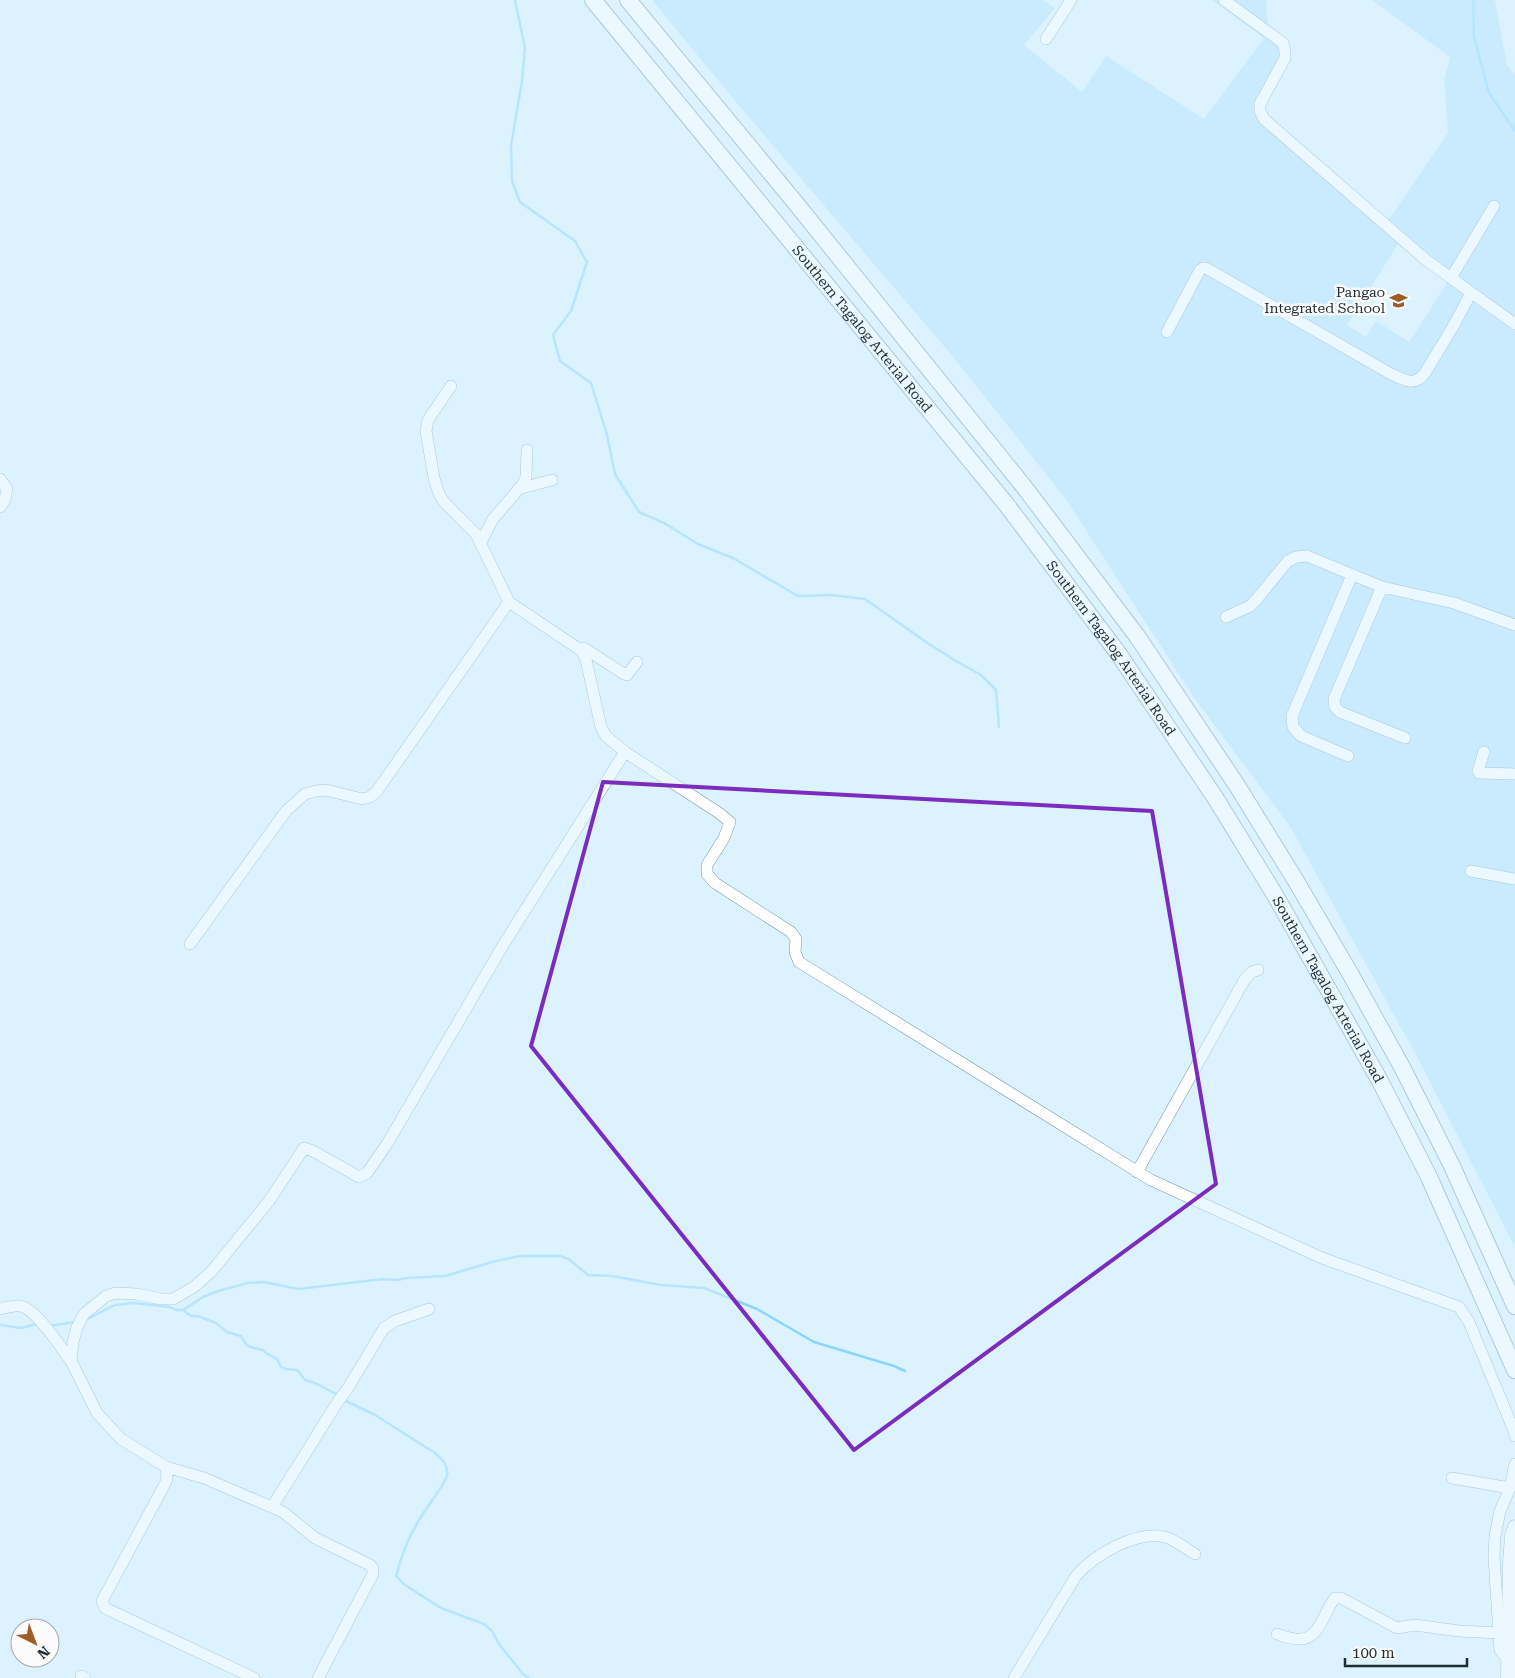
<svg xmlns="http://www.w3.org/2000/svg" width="1515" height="1678" font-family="'Roboto Serif',serif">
<rect width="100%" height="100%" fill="#dcf2ff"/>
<path fill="#b4e1fa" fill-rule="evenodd" d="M652,0H1043L1055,8L1024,45L1082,92L1106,56L1204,119L1264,38L1212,0H1266L1268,27L1290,45L1291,56L1265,106L1269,118L1387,222L1448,133L1444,80L1450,57L1372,0H1495L1507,65L1515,76V1247L1416,1055L1291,828L1195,699L1065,498L954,358L746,114ZM1398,244L1449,280L1409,342L1376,321L1366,337L1347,325Z"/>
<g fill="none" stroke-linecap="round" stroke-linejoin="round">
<path stroke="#8ad5fd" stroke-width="2.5" d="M515,0L525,48L522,81L511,146L512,181L520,202L575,241L587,262L571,311L553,335L560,361L591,383L607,435L615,474L639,512L664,523L698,544L733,558L798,596L831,595L865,599L926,642L956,661L981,675L996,690L999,727
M1473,0L1474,37L1489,93L1515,131
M183,1310L191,1316H198L216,1323L227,1332L241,1336C248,1349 250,1347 263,1350L266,1353L277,1359L281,1367L286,1369L297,1370L305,1380L315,1383L338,1395
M85,1320L115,1305L134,1303L170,1307L176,1310H183L203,1297L218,1291L248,1283L264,1282L298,1289L383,1279L397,1280L407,1278L445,1276L496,1261L520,1256H561L570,1260L588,1275L612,1276L661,1285L704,1288L757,1309L814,1342L894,1366L905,1371
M0,1325L21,1328L37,1324
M50,1326L74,1322
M344,1400L375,1415L435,1453C442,1459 449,1466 447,1476C444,1486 424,1510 418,1522C408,1538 401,1557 396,1576L405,1585L441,1608L484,1624L492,1631L499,1644L523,1674L529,1678"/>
<defs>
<path id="minor" d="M1224,0L1283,43L1285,51V58L1260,104V111L1264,119L1426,260L1515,324
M1046,39L1071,0
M1451,278L1494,206
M1167,332L1200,270L1203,268H1206L1391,374C1404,380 1415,387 1425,373L1454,325L1471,293
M451,386L428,420L426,431L434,478L439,494L444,502L476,534L509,602L582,651L586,660L601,727L606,736L625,752L719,813L730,822L724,838L707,865V874L715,883L791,932L796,939L795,952L799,962L1151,1180L1322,1258L1459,1307L1469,1322L1514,1431L1515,1436
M0,479L7,489L5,500L0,507
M518,489L552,480
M481,542L493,519L523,484L526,477L527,450
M1382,587L1334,699L1335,707L1340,712L1405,738
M1226,617L1250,606L1256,600L1288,561L1296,557L1307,556L1382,587L1454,603L1515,625
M582,651L584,648L624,674L627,675L637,662
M1484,752L1478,771L1479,773L1515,774
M1348,756L1301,736L1293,727L1292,716L1352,575
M1471,871L1515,879
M190,944L286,811L305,794L316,791L326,790L362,799L370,797L377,791L509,602
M1137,1172L1245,979L1252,972L1258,970
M0,1309C6,1308 14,1305 20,1306C36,1308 61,1348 71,1361
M166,1467L167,1478L166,1482L102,1601L105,1608L109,1610L254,1678
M1452,1478L1510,1488
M272,1507L337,1403L348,1388L384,1328L395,1321L429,1309
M1277,1634C1284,1636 1293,1640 1300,1639C1320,1639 1324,1611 1335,1598H1341L1397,1628L1415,1625L1459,1631L1499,1633
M1509,1661L1500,1650L1494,1557L1495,1536L1500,1511L1510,1488L1515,1464
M81,1676L85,1678
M318,1678L373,1574V1569L370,1565L315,1538L283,1512L204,1478L166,1467L121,1439L97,1413L71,1361L73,1342L77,1327L84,1314L106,1296L116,1293L137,1294L161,1299H173L194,1287L211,1272L269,1201L304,1148L313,1151L359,1177L367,1173L387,1144L505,942L625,752
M1014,1678L1076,1576C1094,1555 1136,1530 1165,1537C1176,1540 1186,1549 1195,1554"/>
<path id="major" d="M1508,1678L1510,1562L1512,1536L1515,1527"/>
<g id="highway">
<path id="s1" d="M593,0L1006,504L1118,653L1216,799L1275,895L1380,1081L1429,1177L1515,1370"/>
<path d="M628,0L794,201L1025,488L1137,636L1236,784L1296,881L1351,975L1403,1069L1452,1166L1515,1306"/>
</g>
</defs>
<use href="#minor" stroke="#7396a9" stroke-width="12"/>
<use href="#major" stroke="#7396a9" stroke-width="15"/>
<use href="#highway" stroke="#7396a9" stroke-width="18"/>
<use href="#minor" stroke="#fff" stroke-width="11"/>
<use href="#major" stroke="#fff" stroke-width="14"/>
<use href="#highway" stroke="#fff" stroke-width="16"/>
</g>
<path d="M0 0H1515V1678H0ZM603,782L1152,811L1216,1184L854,1450L531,1046Z" fill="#dcf2ff" fill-opacity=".55" fill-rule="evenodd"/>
<path fill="none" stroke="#7b2cbf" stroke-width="4" stroke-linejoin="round" d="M603,782L1152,811L1216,1184L854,1450L531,1046Z"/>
<defs>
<symbol id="school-bare" viewBox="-9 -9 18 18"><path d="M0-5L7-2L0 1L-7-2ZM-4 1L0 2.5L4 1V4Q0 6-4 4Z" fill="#9d5c28" stroke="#fbfbfb" stroke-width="2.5" paint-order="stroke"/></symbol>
</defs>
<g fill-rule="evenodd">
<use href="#school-bare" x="1386" y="288" width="25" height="25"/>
</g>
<g text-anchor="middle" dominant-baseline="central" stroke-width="5" stroke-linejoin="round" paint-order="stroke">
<g font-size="14" fill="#1f2d35" stroke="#fbfbfb" text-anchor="end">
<text x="1385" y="292">Pangao<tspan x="1385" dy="16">Integrated School</tspan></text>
</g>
<g font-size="14" fill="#1f2d35" stroke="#fbfbfb">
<text stroke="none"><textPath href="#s1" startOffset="425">Southern Tagalog Arterial Road</textPath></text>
<text stroke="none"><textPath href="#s1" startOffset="830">Southern Tagalog Arterial Road</textPath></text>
<text stroke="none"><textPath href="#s1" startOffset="1235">Southern Tagalog Arterial Road</textPath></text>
</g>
</g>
<g transform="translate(35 1643) rotate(138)"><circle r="24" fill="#fbfbfb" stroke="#a3a9ac"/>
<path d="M0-4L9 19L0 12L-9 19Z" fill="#9d5c28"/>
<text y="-8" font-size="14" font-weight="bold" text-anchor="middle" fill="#1f2d35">N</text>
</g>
<path d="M1345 1658v8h122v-8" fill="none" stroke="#1f2d35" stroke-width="2.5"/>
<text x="1352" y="1658" font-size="15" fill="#1f2d35" stroke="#fbfbfb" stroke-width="4" paint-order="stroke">100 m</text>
</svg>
